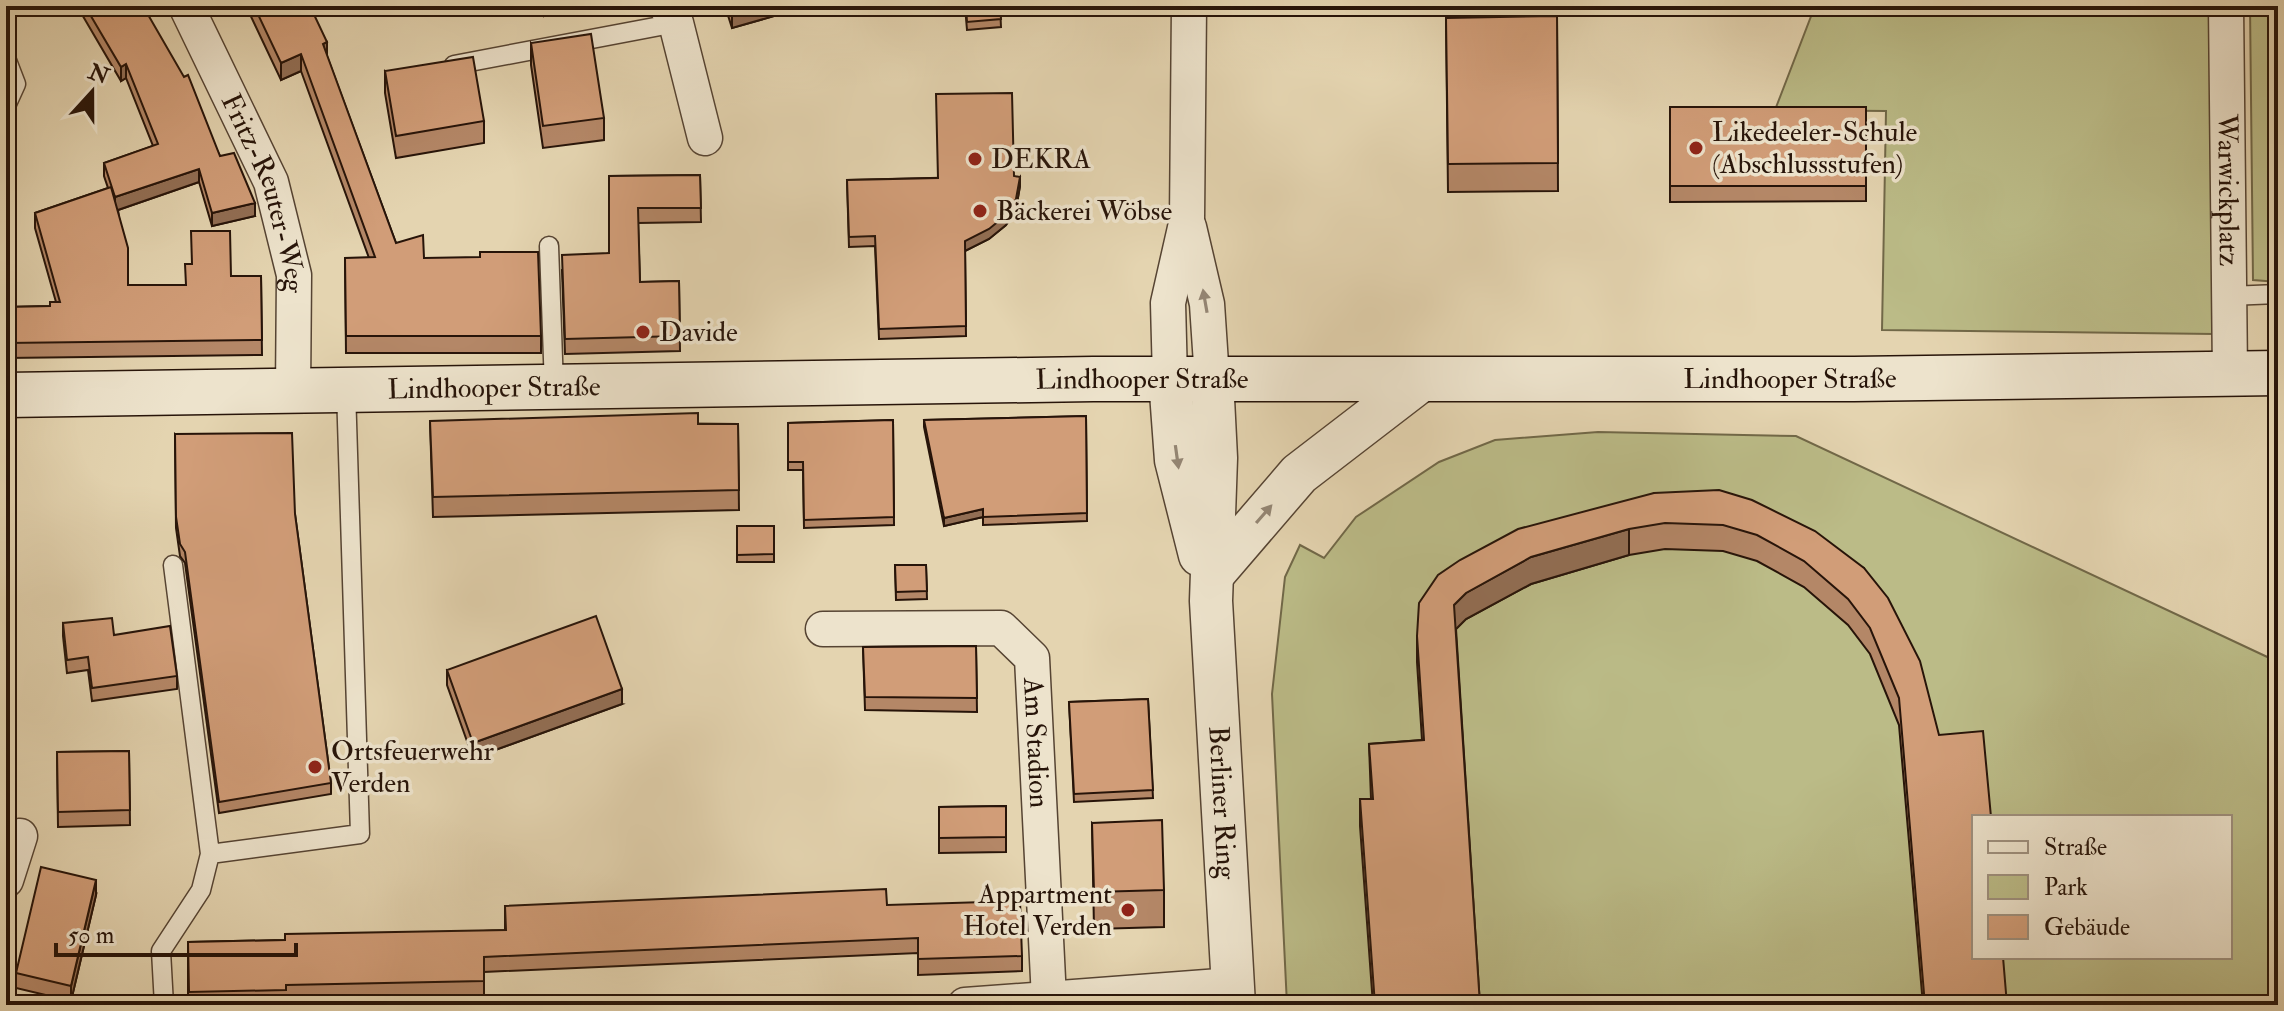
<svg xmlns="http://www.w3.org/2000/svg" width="2284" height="1011" font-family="'IM FELL Double Pica',serif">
<rect width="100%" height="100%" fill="#e4d4b0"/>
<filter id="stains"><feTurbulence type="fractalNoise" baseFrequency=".0025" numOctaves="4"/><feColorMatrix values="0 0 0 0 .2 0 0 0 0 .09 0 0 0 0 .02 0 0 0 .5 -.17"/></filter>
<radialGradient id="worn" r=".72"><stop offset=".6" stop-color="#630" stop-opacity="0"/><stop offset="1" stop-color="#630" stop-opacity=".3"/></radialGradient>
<path fill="#bbbb87" stroke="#716848" stroke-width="2" fill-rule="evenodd" d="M1815,6H2209L2214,334L1882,330L1886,111L1775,110Z
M2250,6H2278V282L2253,280Z
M1598,432L1796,436L2278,662V1005H1287L1272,694L1285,577L1300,545L1324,558L1356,517L1439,462L1495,440ZM1974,817H2230V957H1974Z"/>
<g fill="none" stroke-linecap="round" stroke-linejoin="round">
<defs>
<path id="service" d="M6,58L16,84L6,106
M454,65L676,23
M549,246L554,387
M2229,296L2278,294
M173,565L210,854
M164,1005L161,951L201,890L210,854L360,834L346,390"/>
<g id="minor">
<path id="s1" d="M186,6L271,182L294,275L293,391"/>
<path d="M666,6L676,23L705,138"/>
<path id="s2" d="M2226,6L2230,374"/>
<path d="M1189,227L1207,304L1212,379"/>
<path d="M1170,379L1168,303L1187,219L1189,6"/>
<path id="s3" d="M823,629L1001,628L1032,658L1049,999"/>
<path d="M6,880L20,836"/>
<path d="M965,1005L1233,985"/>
</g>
<g id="tertiary">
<path d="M1170,379L1176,460L1200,555"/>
<path id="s4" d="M1212,379L1216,458L1211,601L1234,1005"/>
<path d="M1213,574L1299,474L1420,381"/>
</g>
<g id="secondary">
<path id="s5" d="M6,395L1093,379H1854L2278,373"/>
</g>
</defs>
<use href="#service" stroke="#564433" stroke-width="21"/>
<use href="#minor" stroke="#564433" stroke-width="37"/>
<use href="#tertiary" stroke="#564433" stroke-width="45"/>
<use href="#secondary" stroke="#271409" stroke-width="47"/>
<use href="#service" stroke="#ede3cc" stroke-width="18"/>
<use href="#minor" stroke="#ede3cc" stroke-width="34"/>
<use href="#tertiary" stroke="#ede3cc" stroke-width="42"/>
<use href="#secondary" stroke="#ede3cc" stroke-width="44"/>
</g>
<path fill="#b48767" stroke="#271409" stroke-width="2" d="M77,6H143L220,156L255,216L212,226L199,182L118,210L128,285H185L231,276H261L262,355L6,358V307L50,306L56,302L35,228V213L108,188L104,176V163L153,146L126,78L121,81Z
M246,6H310L327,56L396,243L424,258L541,336V353H346L345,258H369L301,71L281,80Z
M539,6H565L544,16Z
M725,6H774V16L732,28Z
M965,6H1000L1001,27L967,30Z
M1557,16L1558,191L1448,192L1446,18Z
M531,43L604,118V140L543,148L531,65Z
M385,71L484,121V143L396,158L385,93Z
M1670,107H1866V201L1670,202Z
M700,175L701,222L638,223L640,282L679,281L680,351L565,354L562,270L609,253V176Z
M1014,176L1020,186L1016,209L1006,225L989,239L965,251L966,336L879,339L875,246L849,247L847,180Z
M1086,416L1087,521L983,525V517L944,526L924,427V420Z
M893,420L894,525L804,528L803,470H788V423Z
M430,421L738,424L739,510L433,517Z
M175,434L295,514L331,783V794L219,813L185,563L180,556L176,528Z
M1654,493L1864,568L2007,1005H1923L1899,725L1870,654L1848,625L1804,587L1757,561L1723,551L1665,549L1629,555L1531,584L1466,619L1456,629L1480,1005H1373L1360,826V799H1371L1369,744L1422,740L1417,662V636Z
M737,526H774V562H737Z
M895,565H926L927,599L896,600Z
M63,623L114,635L177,676V689L92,701L88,670L67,673L63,636Z
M976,646L977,712L865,710L863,647Z
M447,670L622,704L473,758L447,685Z
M6,681H15V742H6Z
M1148,699L1153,798L1074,802L1069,702Z
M129,751L130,825L58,827L57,752Z
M1006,806V852L939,853V807Z
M1092,823L1164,890V927L1094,929Z
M96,895L71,1001L16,988V973Z
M887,905L1022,956V971L918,975V953L484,972V996L286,1000V1005H188V942L285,940L505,930V906Z"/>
<path fill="#926e54" stroke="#271409" stroke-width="2" d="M544,6H565L544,16Z
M732,6H774V16L732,28Z
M327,42V59L323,44Z
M301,54V71L281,80V63Z
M126,64V78L121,81V67Z
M199,169V182L115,211V197Z
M1020,177V186L1016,209L1006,225L989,239L965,251V241Z
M255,203V216L212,226V213Z
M983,509V517L944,526V518Z
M1629,529V555L1531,584L1466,619L1454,631V605L1466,593L1531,557Z
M622,689V704L473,758V743Z
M96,880V895L71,1001V986Z"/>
<path fill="#d19d78" stroke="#271409" stroke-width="2" d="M85,6H143L184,77L188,75L220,156L234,153L255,203L212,213L199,169L115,197L104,163L158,144L126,64L121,67Z
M254,6H310L327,42L323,44L396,243L423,235L424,258L480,257V252H538L541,336H346L345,258L375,257L301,54L281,63Z
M966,6H1000L1001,19L967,22Z
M1557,16L1558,163L1448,164L1446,18Z
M591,34L604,118L543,126L531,43Z
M473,57L484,121L396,136L385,71Z
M1012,93L1014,176L1020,177L1016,199L1006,215L989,229L965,241L966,326L879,329L875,236L849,237L847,180L938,178L936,94Z
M1670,107H1866V186H1670Z
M700,175L701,208H638L640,282L679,281L680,336L565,339L562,255L609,253V176Z
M111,187L128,248V285H186L185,264H192L191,231H230L231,276H261L262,340L6,343V307L50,306V302H60L35,213Z
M698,413V424H738L739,490L433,497L430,421Z
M1086,416L1087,513L983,517V509L944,518L924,420Z
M893,420L894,517L804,520L803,462H788V423Z
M292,433L295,514L331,783L219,802L185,552L180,544L176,517L175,434Z
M1719,490L1752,500L1815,531L1864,568L1888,598L1920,661L1939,735L1983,731L1991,817H1974V957H2003L2007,1005H1925L1899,698L1870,628L1848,599L1804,561L1757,535L1723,525L1665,523L1629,529L1531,557L1466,593L1454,605L1480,1005H1375L1360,799H1373L1369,744L1424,740L1417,636L1419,603L1438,575L1460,560L1518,529L1654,493Z
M737,526H774V554L737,555Z
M895,565H926L927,591L896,592Z
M596,616L622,689L473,743L447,670Z
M112,618L114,635L170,626L177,676L92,688L88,657L67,660L63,623Z
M976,646L977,698L865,697L863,647Z
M6,681H15V727H6Z
M1148,699L1153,790L1074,794L1069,702Z
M129,751L130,810L58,812L57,752Z
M1006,806V837L939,838V807Z
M1162,820L1164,890L1094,892L1092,823Z
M41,867L96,880L71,986L16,973Z
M886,889L887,905L1020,901L1022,956L918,959V938L484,957V981L286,985V990L189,992L188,942L285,940V934L506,930L505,906Z"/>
<defs><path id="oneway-solid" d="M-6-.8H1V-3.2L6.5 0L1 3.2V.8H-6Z" transform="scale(2)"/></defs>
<g fill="#948674">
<use href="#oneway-solid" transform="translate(1205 301) rotate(-100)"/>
<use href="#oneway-solid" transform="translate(1177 457) rotate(82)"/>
<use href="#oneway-solid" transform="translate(1264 514) rotate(-49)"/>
</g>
<g fill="#8f2418" stroke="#ede3cc" stroke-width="3">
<circle cx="1696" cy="148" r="8"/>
<circle cx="975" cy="159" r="8"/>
<circle cx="980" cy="211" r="8"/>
<circle cx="643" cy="332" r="8"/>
<circle cx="315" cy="767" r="8"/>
<circle cx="1128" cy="910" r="8"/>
</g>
<g text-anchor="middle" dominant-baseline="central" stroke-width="7" stroke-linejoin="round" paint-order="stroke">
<g font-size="28" fill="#271409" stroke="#ede3cc" text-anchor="start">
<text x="1712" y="132">Likedeeler-Schule<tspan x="1712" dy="32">(Abschlussstufen)</tspan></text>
<text x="991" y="159">DEKRA</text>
<text x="996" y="211">Bäckerei Wöbse</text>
<text x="659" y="332">Davide</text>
<text x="331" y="751">Ortsfeuerwehr<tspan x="331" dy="32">Verden</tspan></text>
<text x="1112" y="894" text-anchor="end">Appartment<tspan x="1112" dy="32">Hotel Verden</tspan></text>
</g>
<g font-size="28" fill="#271409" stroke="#ede3cc">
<text stroke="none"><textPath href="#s2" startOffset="184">Warwickplatz</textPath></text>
<text stroke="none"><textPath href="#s1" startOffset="204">Fritz-Reuter-Weg</textPath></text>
<text stroke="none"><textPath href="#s5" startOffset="1136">Lindhooper Straße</textPath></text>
<text stroke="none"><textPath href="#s5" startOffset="1784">Lindhooper Straße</textPath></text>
<text stroke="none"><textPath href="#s5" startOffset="488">Lindhooper Straße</textPath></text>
<text stroke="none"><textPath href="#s3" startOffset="306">Am Stadion</textPath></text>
<text stroke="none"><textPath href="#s4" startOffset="424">Berliner Ring</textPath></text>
</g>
</g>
<rect width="2284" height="1011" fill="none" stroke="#e4d4b0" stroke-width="32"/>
<rect x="8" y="8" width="2268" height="995" fill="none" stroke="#271409" stroke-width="4"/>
<rect x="16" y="16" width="2252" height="979" fill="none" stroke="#271409" stroke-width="2"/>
<rect x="1972" y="815" width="260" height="144" fill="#ede3cc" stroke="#9e907e" stroke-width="2"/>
<rect x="1988" y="841" width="40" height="12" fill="#ede3cc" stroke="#9e907e" stroke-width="2"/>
<text x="2044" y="855" font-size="24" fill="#271409">Straße</text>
<rect x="1988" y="875" width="40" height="24" fill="#bbbb87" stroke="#9e907e" stroke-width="2"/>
<text x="2044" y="895" font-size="24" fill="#271409">Park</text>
<rect x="1988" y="915" width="40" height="24" fill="#d19d78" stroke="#9e907e" stroke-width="2"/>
<text x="2044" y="935" font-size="24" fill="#271409">Gebäude</text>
<g transform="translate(92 92) rotate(21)" stroke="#ede3cc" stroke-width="6" paint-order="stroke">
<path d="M0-6L14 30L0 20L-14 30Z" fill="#271409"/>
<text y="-12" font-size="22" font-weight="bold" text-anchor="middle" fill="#271409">N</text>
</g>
<path d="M56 943v12h240v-12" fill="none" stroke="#271409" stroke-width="4"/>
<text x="68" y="943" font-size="24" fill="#271409" stroke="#ede3cc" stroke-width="6" paint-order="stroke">50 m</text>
<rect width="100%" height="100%" filter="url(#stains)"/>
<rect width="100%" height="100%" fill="url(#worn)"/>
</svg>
